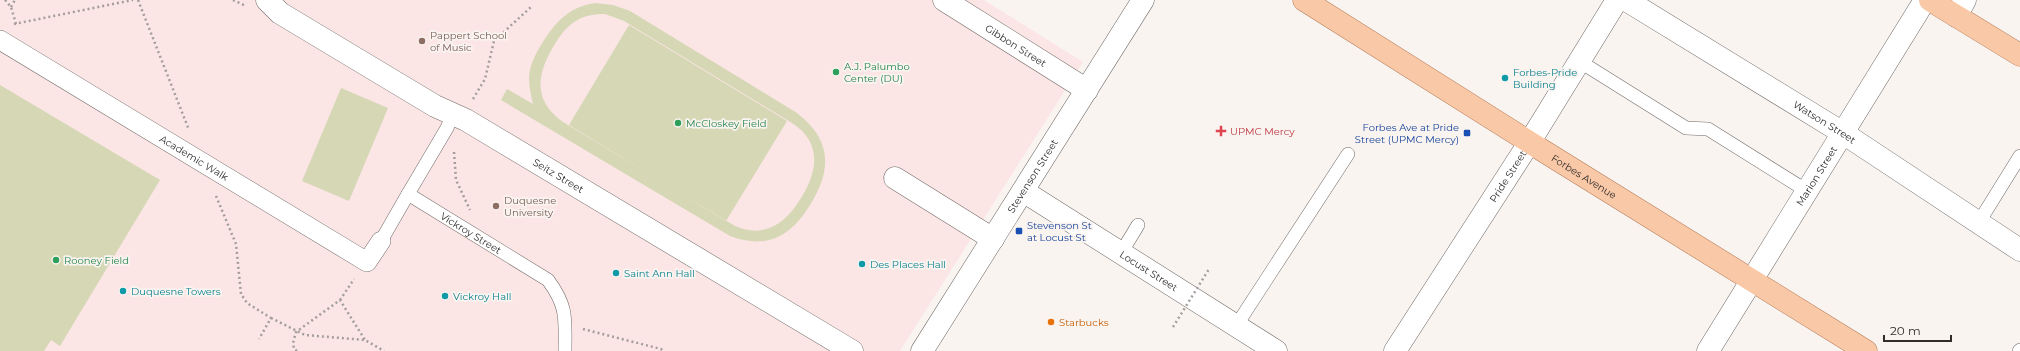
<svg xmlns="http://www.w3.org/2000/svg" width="2020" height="351" font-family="Montserrat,sans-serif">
<rect width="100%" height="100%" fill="#faf4f1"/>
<path fill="#fbe5e5" d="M0,0H984L1083,62L900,351H0Z"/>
<path fill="#d5d7b5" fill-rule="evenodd" d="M595,3L613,5L630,11L797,113C832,140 832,170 810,205C791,236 767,250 730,236L501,100L507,89L533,104C531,95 529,87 529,77C530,65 535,55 541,45C555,23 568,7 595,3ZM605,14L624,21L792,123C822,142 818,172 801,198C786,223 765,239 735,226L563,122C534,101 536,77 552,49C564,27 578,13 605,14Z
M629,25L787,121L726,221L569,125Z
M0,85L160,180L60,346L51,340L44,351H0Z
M341,88L388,108L349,201L302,181Z"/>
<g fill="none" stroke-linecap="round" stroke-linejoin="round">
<defs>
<g id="service">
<path d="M1579,61L1686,128L1708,129L1807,191"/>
<path id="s1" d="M453,114L447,128L408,194L548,280C568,307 565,319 565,351"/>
<path d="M1979,222L2020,156"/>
<path d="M381,241L408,194"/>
<path d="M1121,253L1138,225"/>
<path d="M1236,326L1348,154"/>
<path d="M2019,351L2020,350"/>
</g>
<g id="pedestrian">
<path id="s2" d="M0,40L367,262L381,241"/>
</g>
<g id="minor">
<path id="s3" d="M267,0L280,13L435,106L466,120L852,351"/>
<path id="s4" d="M944,0L1087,90"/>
<path id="s5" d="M1626,0L1843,133L2020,250"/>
<path d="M1956,16L1965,0"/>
<path d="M895,178L993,239"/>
<path id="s6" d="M1023,191L1276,351"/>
<path id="s7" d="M922,351L1143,0"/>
<path id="s8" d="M1395,351L1529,143"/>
<path id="s9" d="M1708,351L1925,0"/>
</g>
<path id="tertiary" d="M1529,143L1617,0"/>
<g id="primary">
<path id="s10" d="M1304,0L1545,152L1866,351"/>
<path d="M1930,0L2020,55"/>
</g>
</defs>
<use href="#service" stroke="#716b68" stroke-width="14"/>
<use href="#pedestrian" stroke="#716b68" stroke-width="20"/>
<use href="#minor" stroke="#716b68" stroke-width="23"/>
<use href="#tertiary" stroke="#716b68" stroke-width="23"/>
<use href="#primary" stroke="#b07a56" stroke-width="23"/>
<path stroke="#a39e9c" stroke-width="2.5" stroke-dasharray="2 3" stroke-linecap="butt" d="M5,0L11,7L16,24
M138,0L189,130
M233,0L246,6
M11,7L15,0
M14,24L133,0
M473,99L485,79L494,41L531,7
M454,152L456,180L470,210
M216,196L236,244L241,294L247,303L271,318L259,339
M340,300L354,279
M271,318L305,335L365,340L384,351
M583,329L661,349L663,351
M297,351L294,349L293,343L296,332L340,300L365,340"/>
<use href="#service" stroke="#fff" stroke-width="13"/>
<use href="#pedestrian" stroke="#fff" stroke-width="19"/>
<use href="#minor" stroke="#fff" stroke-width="22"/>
<use href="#tertiary" stroke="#fff" stroke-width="22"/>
<use href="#primary" stroke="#f9c8a7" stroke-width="22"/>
<path stroke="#a39e9c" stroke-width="2.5" stroke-dasharray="2 3" stroke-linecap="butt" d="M1173,327L1209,269"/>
</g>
<g fill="#8d6e63" stroke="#faf4f1" stroke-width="1.5">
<circle cx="422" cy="41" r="4"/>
<circle cx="496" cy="206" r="4"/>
</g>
<g fill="#2e9e5b" stroke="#faf4f1" stroke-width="1.5">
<circle cx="836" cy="72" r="4"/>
<circle cx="678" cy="123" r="4"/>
<circle cx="56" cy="260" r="4"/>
</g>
<g fill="#0f9aa8" stroke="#faf4f1" stroke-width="1.5">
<circle cx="1505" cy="78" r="4"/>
<circle cx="862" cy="264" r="4"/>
<circle cx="616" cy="273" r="4"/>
<circle cx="123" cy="291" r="4"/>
<circle cx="445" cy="296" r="4"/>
</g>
<path fill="#e0444e" stroke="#faf4f1" stroke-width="1.5" d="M1219 125h4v4h4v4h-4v4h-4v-4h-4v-4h4z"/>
<g fill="#1a4fb4" stroke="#faf4f1" stroke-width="1.5">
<rect x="1463" y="129" width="8" height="8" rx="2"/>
<rect x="1015" y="227" width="8" height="8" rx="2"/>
</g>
<circle fill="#e8710a" stroke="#faf4f1" stroke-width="1.5" cx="1051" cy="322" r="4"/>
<g text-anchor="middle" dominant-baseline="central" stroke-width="3.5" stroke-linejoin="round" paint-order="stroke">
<g font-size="10" fill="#785e54" stroke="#faf4f1" text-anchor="start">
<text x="430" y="35">Pappert School<tspan x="430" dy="12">of Music</tspan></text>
<text x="504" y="200">Duquesne<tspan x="504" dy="12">University</tspan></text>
</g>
<g font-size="10" fill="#302d2c" stroke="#faf4f1">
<text stroke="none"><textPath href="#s4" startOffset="85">Gibbon Street</textPath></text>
<text stroke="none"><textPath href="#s5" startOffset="233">Watson Street</textPath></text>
<text stroke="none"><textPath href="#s2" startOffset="227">Academic Walk</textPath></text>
<text stroke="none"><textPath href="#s3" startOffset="341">Seitz Street</textPath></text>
<text stroke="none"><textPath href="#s7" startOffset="207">Stevenson Street</textPath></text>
<text stroke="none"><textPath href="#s9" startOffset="206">Marion Street</textPath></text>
<text stroke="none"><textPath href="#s8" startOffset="208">Pride Street</textPath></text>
<text stroke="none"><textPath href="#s10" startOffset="331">Forbes Avenue</textPath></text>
<text stroke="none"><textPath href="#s1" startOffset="166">Vickroy Street</textPath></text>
<text stroke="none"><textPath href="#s6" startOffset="149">Locust Street</textPath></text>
</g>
<g font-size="10" fill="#27864d" stroke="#faf4f1" text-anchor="start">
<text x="844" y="66">A.J. Palumbo<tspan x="844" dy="12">Center (DU)</tspan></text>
<text x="686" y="123">McCloskey Field</text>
<text x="64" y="260">Rooney Field</text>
</g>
<g font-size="10" fill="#0d838f" stroke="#faf4f1" text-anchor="start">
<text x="1513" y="72">Forbes-Pride<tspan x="1513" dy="12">Building</tspan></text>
<text x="870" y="264">Des Places Hall</text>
<text x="624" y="273">Saint Ann Hall</text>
<text x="131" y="291">Duquesne Towers</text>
<text x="453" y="296">Vickroy Hall</text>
</g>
<g font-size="10" fill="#164399" stroke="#faf4f1" text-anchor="end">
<text x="1459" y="127">Forbes Ave at Pride<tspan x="1459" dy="12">Street (UPMC Mercy)</tspan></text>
<text x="1027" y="225" text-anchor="start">Stevenson St<tspan x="1027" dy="12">at Locust St</tspan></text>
</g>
<g font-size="10" fill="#be3a42" stroke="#faf4f1" text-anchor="start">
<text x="1230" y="131">UPMC Mercy</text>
</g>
<g font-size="10" fill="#c56008" stroke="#faf4f1" text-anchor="start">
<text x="1059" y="322">Starbucks</text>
</g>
</g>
<path d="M1884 335v6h67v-6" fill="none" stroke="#302d2c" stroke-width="2"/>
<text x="1890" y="335" font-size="12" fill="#302d2c" stroke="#faf4f1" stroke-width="3" paint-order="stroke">20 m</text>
</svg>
